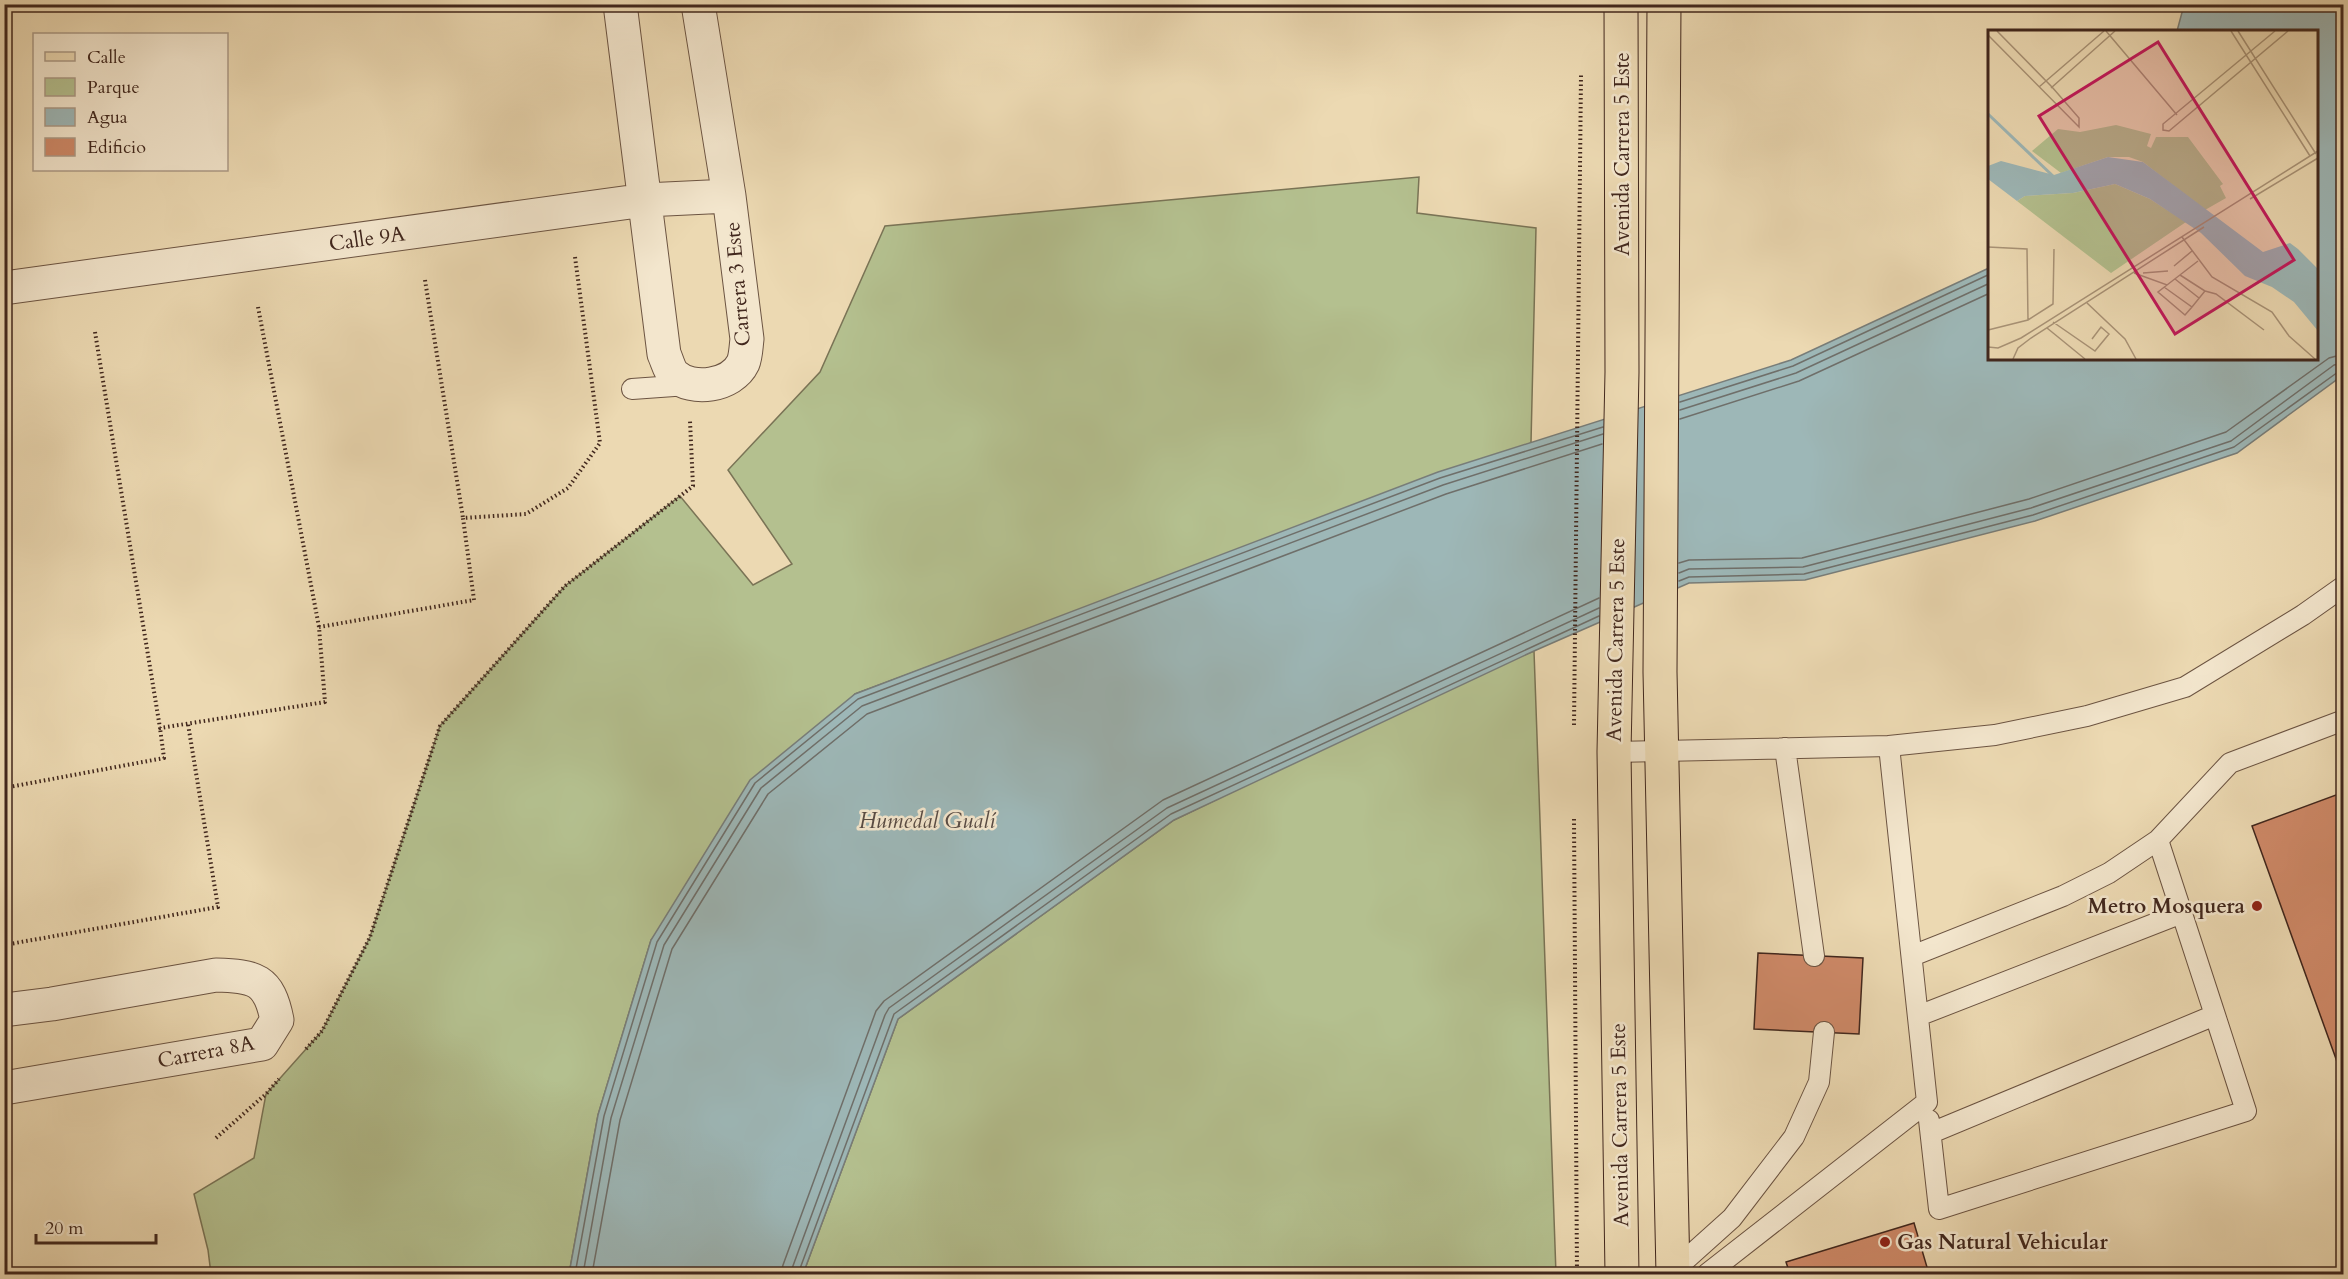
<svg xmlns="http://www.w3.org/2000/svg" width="2348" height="1279" font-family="Cardo,serif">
<rect width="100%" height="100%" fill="#ecd9b2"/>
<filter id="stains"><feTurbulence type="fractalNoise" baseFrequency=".00333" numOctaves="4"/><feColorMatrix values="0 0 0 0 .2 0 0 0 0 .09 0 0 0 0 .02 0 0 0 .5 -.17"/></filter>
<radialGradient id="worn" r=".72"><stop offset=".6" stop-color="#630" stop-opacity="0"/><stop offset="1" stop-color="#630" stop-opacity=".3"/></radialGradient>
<path fill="#b4c08f" stroke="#7a7456" stroke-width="1.5" d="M1419,177L1417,213L1536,228L1531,443L855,694L651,940L598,1115L569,1274H211L208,1250L194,1194L254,1158L266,1094L322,1031L370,937L440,726L565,586L680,496L753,585L792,564L728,470L820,372L885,226Z
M1534,651L1556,1274H803L898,1019L1174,820L1472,676Z"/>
<path fill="#9db7b7" stroke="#787d79" stroke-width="1.5" d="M2184,5H2343V375L2237,453L2035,521L1805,580L1689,583L1534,651L1174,820L898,1019L803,1274H569L598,1115L651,940L750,780L855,694L1438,472L1791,360L1989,268L1990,358H2316V32L2177,31Z"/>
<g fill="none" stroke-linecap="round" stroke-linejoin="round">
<path stroke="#6f6f6a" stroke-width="1.5" d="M1680,402L1793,366L1990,274
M1680,410L1796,373L1990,283
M1680,419L1799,381L1990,293
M1679,563L1689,560L1802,558L2029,499L2226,432L2329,358L2344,354
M1679,573L1689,569L1803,567L2031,508L2231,441L2334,365L2344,363
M1679,581L1689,577L1804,574L2033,515L2234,447L2338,372L2344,371
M575,1274L604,1116L657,942L755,783L858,699L1440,478L1603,427
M583,1274L611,1118L664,945L761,788L862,706L1443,485L1603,434
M592,1274L620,1120L672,949L768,794L867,714L1446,494L1602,444
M781,1274L783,1265L876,1011L884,1001L1163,800L1599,598
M790,1274L885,1015L889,1008L1167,808L1599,608
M798,1274L894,1014L1171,814L1599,616"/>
</g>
<path fill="#ce8968" stroke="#41271d" stroke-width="1.5" d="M2344,792V1081L2252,826Z
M1758,953L1863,958L1859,1034L1754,1029Z
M1914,1223L1929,1274H1790L1786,1262Z"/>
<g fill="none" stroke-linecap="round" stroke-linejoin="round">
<defs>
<path id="service" d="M632,389L688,385
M1785,748L1814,956
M1614,752L1889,746L1995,735L2087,716L2185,687L2303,615L2344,586
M2158,840L2230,763L2344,720
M1912,956L2063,896L2109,873L2158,840L2215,1015L1931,1133
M1918,1016L2182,913
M1929,1120L1939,1209L2246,1111L2215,1015
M1673,1271L1732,1218L1794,1137L1819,1082L1824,1032
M1707,1274L1927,1102L1889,746"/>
<path id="minor" d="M620,4L664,354C667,360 669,370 674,375C692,392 732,386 743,363C746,356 746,346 747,339L729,196L698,4
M4,288L645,200L729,196
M4,1010L52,1004L216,975C255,976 269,979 277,1020L262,1044L4,1088"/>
<path id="primary" d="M1621,4L1622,372L1614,752L1622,1274
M1664,4L1660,672L1673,1274"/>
</defs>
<use href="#service" stroke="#6c5442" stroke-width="22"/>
<use href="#minor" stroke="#6c5442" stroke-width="35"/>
<use href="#primary" stroke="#41271d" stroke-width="35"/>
<path stroke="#41271d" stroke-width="4" stroke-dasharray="1.5 3" stroke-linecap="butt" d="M425,280L463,518
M258,307L319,627
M95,332L160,728L325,702L319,627L474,600L463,518L526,514L568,488L600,443L575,257
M1574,725L1581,75
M4,788L164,758L160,728
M1574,819L1577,1274
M4,945L218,907L188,724
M306,1049L322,1031L370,937L440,726L565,586L693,486L690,421
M216,1138L266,1094L279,1079"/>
<use href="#service" stroke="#f3e6cd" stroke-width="20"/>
<use href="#minor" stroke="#f3e6cd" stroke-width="33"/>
<use href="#primary" stroke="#ecd9b2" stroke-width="33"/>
</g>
<g fill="#8f2418" stroke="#f3e6cd" stroke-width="2">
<circle cx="2257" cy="906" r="6"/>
<circle cx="1885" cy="1242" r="6"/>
</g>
<g text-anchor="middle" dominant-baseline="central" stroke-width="5" stroke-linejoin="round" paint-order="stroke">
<g font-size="21" fill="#41271d" stroke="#f3e6cd">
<text transform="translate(1622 154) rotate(-90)">Avenida Carrera 5 Este</text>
<text transform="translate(367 239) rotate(-8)">Calle 9A</text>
<text transform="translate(738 284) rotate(-95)">Carrera 3 Este</text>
<text transform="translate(1616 640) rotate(-89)">Avenida Carrera 5 Este</text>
<text transform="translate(206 1052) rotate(-11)">Carrera 8A</text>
<text transform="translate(1620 1125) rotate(-91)">Avenida Carrera 5 Este</text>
</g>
<g font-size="21" font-weight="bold" fill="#41271d" stroke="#f3e6cd" text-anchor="end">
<text x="2245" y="906">Metro Mosquera</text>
<text x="1897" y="1242" text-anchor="start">Gas Natural Vehicular</text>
</g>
<g font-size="22" font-style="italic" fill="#584b44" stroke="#f3e6cd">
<text x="927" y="821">Humedal Gualí</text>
</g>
</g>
<g transform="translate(1988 30)">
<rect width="330" height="330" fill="#ecd9b2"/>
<path d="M128,95L163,104L159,116L163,118L168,107H200L235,154L232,156L238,168L217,180L155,132L141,127H120L73,143L44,121L70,99L92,102ZM127,154L162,169L198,192L123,243L29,171L37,166L85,163Z" fill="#b4c08f"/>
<path d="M120,127L155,132L275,222L302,213L310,219L330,239V301L306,272L284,257L257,246L213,203L162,169L127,154L85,163L37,166L29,171L0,149V136L13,131L66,145Z" fill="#9db7b7"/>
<path fill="none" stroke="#9db7b7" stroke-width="3" d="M0,84L67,148"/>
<path fill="none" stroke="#a89276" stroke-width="1.5" d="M118,1L189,85M243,1L322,126M250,1L328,124M287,1L175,94V100L181,101L300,1M0,5L91,97V88L64,57L9,1M51,57L116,1M63,58L127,1M262,169L330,128M194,207L224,247L284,282L301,306L327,329M0,217L39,219L40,290M186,236L204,221M146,243L179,255L210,231M155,243L180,241M187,249L211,268M179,255L170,262L197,285L204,277M176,257L204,277L217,261L192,245M217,261L228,264L276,300M99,273L137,309L148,329M65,292L107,321L121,304L113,297L104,309M59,298L97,329M0,300L40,290L65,274L66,219M0,317L10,318L33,308L330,121M25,329L30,318L43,308L216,197"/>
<path fill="#c2185b" fill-opacity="0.15" stroke="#c2185b" stroke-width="3" d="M170,12L306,230L187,304L51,86Z"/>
<rect width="330" height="330" fill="none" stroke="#41271d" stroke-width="3"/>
</g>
<rect width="2348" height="1279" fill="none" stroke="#ecd9b2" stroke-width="24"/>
<rect x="6" y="6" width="2336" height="1267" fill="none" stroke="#41271d" stroke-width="3"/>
<rect x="12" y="12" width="2324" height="1255" fill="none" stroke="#41271d" stroke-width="1.5"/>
<rect x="33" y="33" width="195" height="138" fill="#f3e6cd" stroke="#ac9a87" stroke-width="1.5"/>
<rect x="45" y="52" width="30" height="9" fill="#ecd9b2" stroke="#ac9a87" stroke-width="1.5"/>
<text x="87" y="63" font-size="18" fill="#41271d">Calle</text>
<rect x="45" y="78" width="30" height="18" fill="#b4c08f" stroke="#ac9a87" stroke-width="1.5"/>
<text x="87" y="93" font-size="18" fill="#41271d">Parque</text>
<rect x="45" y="108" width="30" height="18" fill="#9db7b7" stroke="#ac9a87" stroke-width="1.5"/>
<text x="87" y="123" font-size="18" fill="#41271d">Agua</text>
<rect x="45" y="138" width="30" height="18" fill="#ce8968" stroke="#ac9a87" stroke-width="1.5"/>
<text x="87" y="153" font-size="18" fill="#41271d">Edificio</text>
<path d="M36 1234v9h120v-9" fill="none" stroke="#41271d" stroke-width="3"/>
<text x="45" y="1234" font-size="18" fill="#41271d" stroke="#f3e6cd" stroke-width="4.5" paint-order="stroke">20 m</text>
<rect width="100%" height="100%" filter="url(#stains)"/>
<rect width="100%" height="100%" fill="url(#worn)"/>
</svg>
